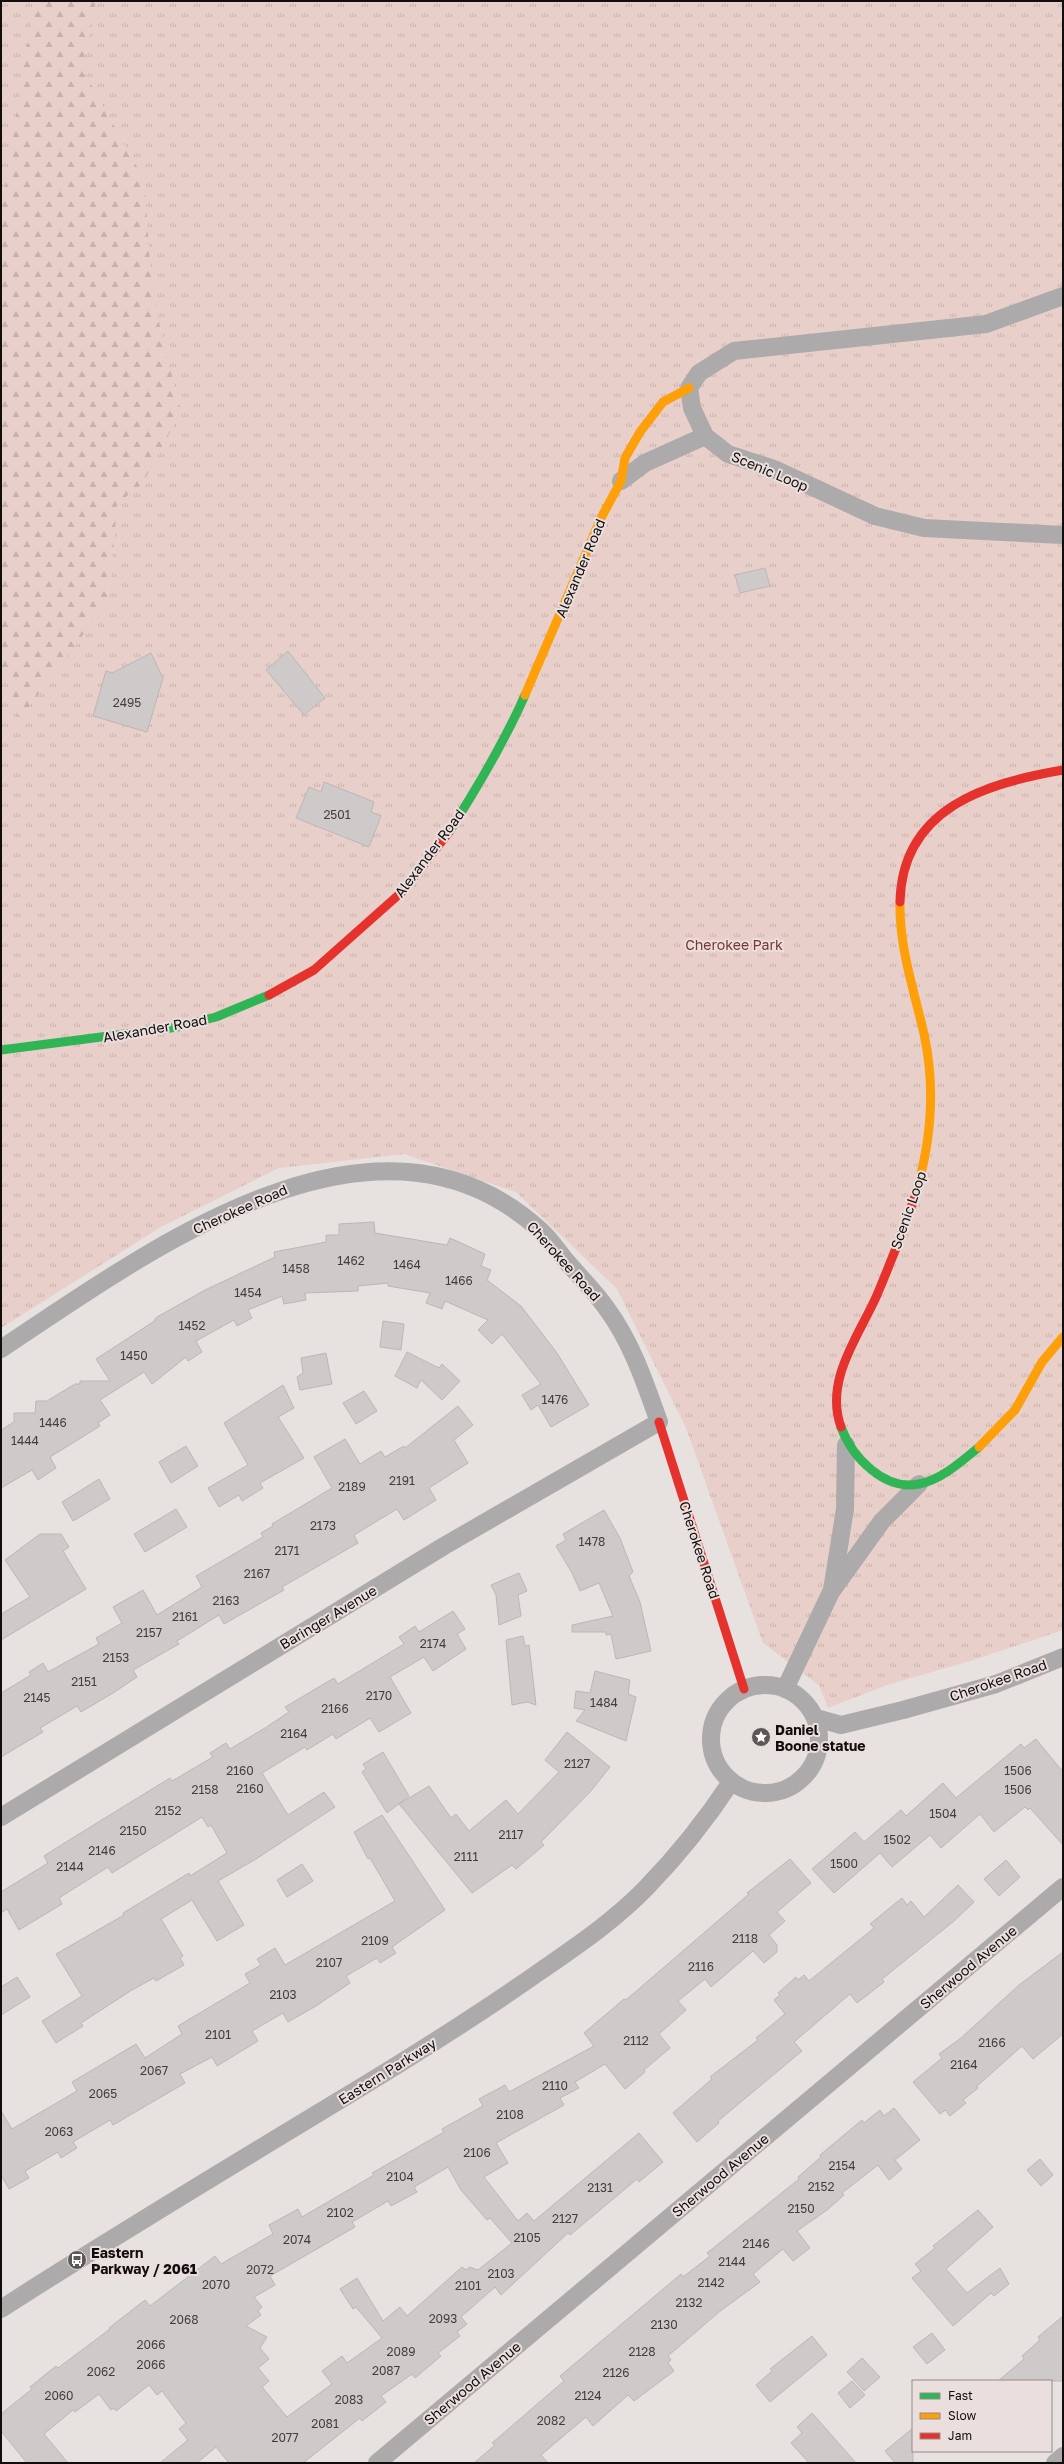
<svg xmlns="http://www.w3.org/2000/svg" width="1064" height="2464" font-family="'Golos Text',sans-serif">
<defs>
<pattern id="grass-tufts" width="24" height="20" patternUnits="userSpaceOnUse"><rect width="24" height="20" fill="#e8cfc9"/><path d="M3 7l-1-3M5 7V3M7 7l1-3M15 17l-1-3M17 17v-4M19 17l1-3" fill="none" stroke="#c6b1ab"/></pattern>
<pattern id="forest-firs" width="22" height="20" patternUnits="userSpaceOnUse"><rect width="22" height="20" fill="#e8cfc9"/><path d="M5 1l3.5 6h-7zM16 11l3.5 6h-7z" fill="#c6b1ab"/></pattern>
</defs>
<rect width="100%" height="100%" fill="#e7e1e0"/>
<path fill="url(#grass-tufts)" d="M1,1H1063V1630L970,1661L887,1685L828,1708L819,1685L763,1643L686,1428L617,1289L516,1192L404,1154L279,1168L161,1227L1,1328Z"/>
<path fill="url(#forest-firs)" d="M34,1H96L83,70L145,181L150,268L160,327L181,412L142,484L117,504L109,600L19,720L1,663V214Z"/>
<path fill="#cecac9" stroke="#bcb7b6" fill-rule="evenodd" d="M765,568L770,586L740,593L735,575Z
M288,651L325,698L304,715L266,670Z
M151,653L163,678L147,732L93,716L106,671L112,673Z
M324,782L374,802L371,812L381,816L369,847L296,818L309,787L321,792Z
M374,1222L375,1233L447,1245L450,1238L485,1254L481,1266L491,1270L487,1280L521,1306L557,1353L589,1405L551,1427L538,1405L531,1410L522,1395L541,1384L502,1334L492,1344L478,1330L488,1320L445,1301L442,1309L426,1303L430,1293L388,1286V1283L358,1286V1291L305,1293L306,1300L284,1304L282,1296L248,1310L252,1318L237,1326L234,1320L196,1341L202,1352L188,1361L186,1357L152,1384L144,1372L100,1400L110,1415L98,1423L100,1426L50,1457L56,1468L38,1480L32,1470L1,1488V1430L14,1422V1413H35L36,1401H47L75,1384H80V1381H110L96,1359L153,1322L157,1317L205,1290L275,1257L274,1252L326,1242V1235H339V1224Z
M383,1321L404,1324L401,1350L380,1347Z
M407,1352L439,1368L442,1364L460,1381L442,1400L421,1380L417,1388L395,1376Z
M326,1353L332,1384L300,1390L297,1377L303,1373L301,1358Z
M283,1385L294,1408L278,1417L304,1458L260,1483L263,1488L242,1501L239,1495L219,1507L208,1488L248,1465L224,1423Z
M364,1391L377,1411L356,1424L343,1403Z
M458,1406L473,1425L454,1440L468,1463L429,1488L436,1500L404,1520L397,1509L354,1535L358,1543L282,1587L284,1590L224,1624L219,1615L177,1641L179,1644L133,1670L137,1677L113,1693L81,1712L77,1706L40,1728L43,1732L1,1757V1693L31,1675L29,1672L43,1663L48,1672L99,1644L96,1638L122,1623L113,1607L143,1590L157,1615L202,1587L196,1576L263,1537L261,1533L273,1526L272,1524L332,1488L314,1457L345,1439L360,1464L381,1451L385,1457L404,1446L405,1448Z
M186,1446L198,1466L171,1483L159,1462Z
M99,1479L110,1499L73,1521L62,1502Z
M176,1509L187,1527L145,1552L134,1534Z
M604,1510L620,1538L633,1572L629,1576L640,1602L651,1651L616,1659L611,1634L606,1635V1632H572V1625L613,1616L599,1583L580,1591L572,1573L556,1546L566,1540L563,1534Z
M40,1534H61L69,1547L63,1551L86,1589L1,1640V1614L30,1597L5,1560Z
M519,1573L527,1591L518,1595L521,1616L499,1625L496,1595L491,1585Z
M453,1611L465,1629L457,1634L466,1649L433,1671L424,1657L390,1677L411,1713L379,1732L370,1718L336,1739L333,1734L307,1750L305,1747L262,1773L288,1815L324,1792L335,1807L256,1859L218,1881L244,1925L217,1941L192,1900L161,1919L183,1956L180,1958L184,1965L156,1981L154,1978L132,1990L81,2023L83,2026L56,2043L42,2021L82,1996L56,1954L124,1915L123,1913L189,1873L190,1876L227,1853L211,1825L208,1827L202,1817L112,1873L108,1867L59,1898L62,1904L19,1930L7,1909L1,1913V1892L48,1863L44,1856L74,1837L170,1778L172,1781L213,1757L210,1753L226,1743L230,1749L265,1728L289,1712L285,1707L334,1678L338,1684L404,1644L399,1637L415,1626L419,1632Z
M523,1636L525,1646L529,1645L536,1705L527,1702L512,1705L506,1640Z
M595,1671L630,1680L628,1694L636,1697L626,1741L576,1721L585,1710L574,1708L576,1691L590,1693Z
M567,1732L610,1767L590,1792L541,1842L544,1845L516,1869L512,1865L472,1893L399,1804L429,1786L451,1818L456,1814L469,1831L506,1800L518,1814L559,1772L545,1760Z
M1036,1739L1063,1772V1845L1030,1808L1028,1810L1025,1807L994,1832L980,1814L941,1848L930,1835L892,1867L880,1853L834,1893L812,1869L855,1832L864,1842L901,1810L906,1816L943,1783L956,1798L1021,1744L1024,1748Z
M383,1752L409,1796L387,1813L362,1772L366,1769L363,1764Z
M382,1815L445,1910L392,1947L396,1953L380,1963L377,1958L346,1976L350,1983L316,2006L288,2022L283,2013L252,2031L258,2041L217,2066L212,2057L180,2074L185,2083L113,2125L110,2120L73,2142L77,2148L61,2158L58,2152L25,2171L29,2178L9,2189L1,2175V2111L12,2129L77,2091L72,2082L136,2044L145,2058L182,2034L178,2026L250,1983L245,1974L261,1965L257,1959L275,1948L285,1965L395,1901L370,1858L368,1859L354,1832Z
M790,1859L811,1883L777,1912L785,1921L769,1935L777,1945V1952L764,1963L753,1951L711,1987L705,1979L678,2001L686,2010L659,2034L670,2048L644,2070L645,2072L625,2089L605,2064L575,2082L579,2088L560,2098L564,2105L496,2143L508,2163L484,2177L518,2221L527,2213L534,2221L639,2133L663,2162L639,2182L637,2179L570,2235L568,2233L501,2295L495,2287L461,2317L467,2324L457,2332L460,2336L438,2353L441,2356L415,2378L412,2374L381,2396L386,2402L362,2421L360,2418L303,2463H229L216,2447L197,2463H160L188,2440L179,2429L186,2423L162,2391L157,2395L149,2385L116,2411L114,2408L111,2410L99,2394L75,2412L73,2410L44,2434L68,2463H27L1,2431V2414L32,2389L30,2387L56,2366L58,2368L110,2329L109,2328L145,2300L150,2306L215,2256L221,2264L273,2234L269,2225L298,2209L302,2217L374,2175L372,2173L444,2132L442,2129L483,2106L479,2099L505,2085L509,2092L594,2046L584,2033L624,1999L626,2000L749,1894L747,1893ZM448,2167L461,2190L487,2220L490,2218L512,2243L478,2270L470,2267L466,2270L462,2267L407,2316L400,2307L383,2321L357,2278L340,2289L353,2309L356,2307L382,2338L347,2363L342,2356L322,2371L332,2384L287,2417L262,2387L269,2381L258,2368L269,2359L260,2348L267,2337L246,2326L261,2315L258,2311L262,2307L254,2297L275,2285L270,2276L355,2227L352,2222L388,2201L391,2206L417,2192L414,2187Z
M1006,1860L1020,1877L999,1896L984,1879Z
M302,1864L313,1881L287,1897L277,1880Z
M958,1885L974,1902L954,1921L882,1979L884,1982L857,2003L850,1994L794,2042L802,2051L718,2121L719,2123L697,2142L673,2113L712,2079L710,2077L758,2040L756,2038L785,2014L774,2000L780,1995L778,1993L796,1977L798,1980L804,1975L809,1981L874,1928L870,1924L902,1898L907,1905L911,1901L924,1917Z
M1063,1952V2034L1033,2059L1022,2046L976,2087L978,2088L963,2100L966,2103L950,2116L945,2110L940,2114L913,2082L942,2058L939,2054L961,2038L1019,1985Z
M17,1977L30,1997L1,2015V1987Z
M894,2108L920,2140L895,2160L902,2169L889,2180L878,2165L842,2193L844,2195L827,2210L797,2231L810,2248L793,2261L783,2249L753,2274L760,2282L719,2312L668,2356L671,2360L668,2363L674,2371L634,2401L628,2395L593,2426L586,2417L541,2455L548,2463H474L495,2445L492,2443L564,2381L560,2376L681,2274L683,2277L710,2256L707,2253L799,2179L798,2177L821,2157L820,2155L862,2120L864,2123L880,2110L884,2116Z
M1040,2159L1053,2175L1041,2186L1027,2170Z
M978,2210L993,2227L946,2269L967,2293L1000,2268L1009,2284L994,2296L991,2293L953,2326L912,2278L921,2271L915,2264L935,2248L933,2246Z
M1063,2316V2381H998L1024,2359L1022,2356L1040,2340L1038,2337Z
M932,2333L945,2350L927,2364L913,2347Z
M812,2336L827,2355L770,2402L756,2385L772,2371L770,2369Z
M862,2358L880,2377L864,2391L847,2372Z
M852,2381L865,2395L850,2408L838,2393Z
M812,2413L820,2422L856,2463H809L791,2443L802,2433L797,2427Z
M913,2428V2463H895L885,2451Z"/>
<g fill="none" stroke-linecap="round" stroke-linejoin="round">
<path stroke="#acaaaa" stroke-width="18" d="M1063,296L986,324L734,351L699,373L689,388L692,408L705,436L728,454L774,469L875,516L924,528L1063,535
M621,481L645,463L705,436
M1,1349C146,1253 375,1080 540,1230C550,1239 558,1251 567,1262C580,1277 596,1293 607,1309C632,1343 645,1383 659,1422L444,1546L1,1817
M833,1584L845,1509L846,1445
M711 1739a54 54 0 1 1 108 0a54 54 0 1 1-108 0Z
M785,1689L831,1592L882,1521L919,1484
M816,1718L841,1725L903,1710L996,1684L1063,1657
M1,2309C111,2238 223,2171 335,2103C405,2061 475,2017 542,1970C578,1945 615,1920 646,1888C678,1855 706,1820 731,1782
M377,2463L1063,1887
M1055,2463L1063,2456"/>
<path stroke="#30b455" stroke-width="9" d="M449,832C477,788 504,743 525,695
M1,1050L178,1027L216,1017L269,995
M841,1427C852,1457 884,1491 919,1484C941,1480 962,1461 979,1447"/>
<path stroke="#ff9f0a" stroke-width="9" d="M525,695L601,518L621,481L625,458L640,432L663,402L689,388
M900,902C899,947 914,990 924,1034C936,1089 931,1145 914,1199
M979,1447L1015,1410L1042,1362L1063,1337"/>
<path stroke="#e5322d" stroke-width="9" d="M900,902C902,808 986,783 1063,770
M269,995L314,970L404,890L449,832
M659,1422L744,1689
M841,1427C824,1380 859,1336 877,1295C890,1264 903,1231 914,1199"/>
</g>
<defs>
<symbol id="sight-disc" viewBox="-11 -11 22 22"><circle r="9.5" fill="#5c5857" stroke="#eadfdd"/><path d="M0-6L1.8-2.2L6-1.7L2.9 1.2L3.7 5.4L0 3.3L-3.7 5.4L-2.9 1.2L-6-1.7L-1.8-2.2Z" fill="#fff"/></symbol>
<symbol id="bus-disc" viewBox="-11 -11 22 22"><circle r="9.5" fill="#5c5857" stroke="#eadfdd"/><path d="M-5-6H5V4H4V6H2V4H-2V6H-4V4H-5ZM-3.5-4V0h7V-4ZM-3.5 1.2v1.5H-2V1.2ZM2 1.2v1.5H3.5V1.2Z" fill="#fff"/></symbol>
</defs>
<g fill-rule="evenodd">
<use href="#sight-disc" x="750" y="1726" width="22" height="22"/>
<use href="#bus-disc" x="66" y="2249" width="22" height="22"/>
</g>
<g text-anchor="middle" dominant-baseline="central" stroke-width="4" stroke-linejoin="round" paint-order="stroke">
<g font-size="12" fill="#413e3d">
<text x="127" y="702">2495</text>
<text x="337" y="814">2501</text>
<text x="351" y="1260">1462</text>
<text x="407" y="1264">1464</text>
<text x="296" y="1268">1458</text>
<text x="459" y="1280">1466</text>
<text x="248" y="1292">1454</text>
<text x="192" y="1325">1452</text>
<text x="134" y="1355">1450</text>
<text x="555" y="1399">1476</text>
<text x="53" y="1422">1446</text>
<text x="25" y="1440">1444</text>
<text x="402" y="1480">2191</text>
<text x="352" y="1486">2189</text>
<text x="323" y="1525">2173</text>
<text x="592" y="1541">1478</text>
<text x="287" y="1550">2171</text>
<text x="257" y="1573">2167</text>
<text x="226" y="1600">2163</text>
<text x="185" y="1616">2161</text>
<text x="149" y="1632">2157</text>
<text x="433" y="1643">2174</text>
<text x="116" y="1657">2153</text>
<text x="84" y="1681">2151</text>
<text x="379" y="1695">2170</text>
<text x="37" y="1697">2145</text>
<text x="604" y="1702">1484</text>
<text x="335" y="1708">2166</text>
<text x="294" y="1733">2164</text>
<text x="577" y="1763">2127</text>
<text x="240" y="1770">2160</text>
<text x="1018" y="1770">1506</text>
<text x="250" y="1788">2160</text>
<text x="205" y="1789">2158</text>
<text x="1018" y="1789">1506</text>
<text x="168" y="1810">2152</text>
<text x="943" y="1813">1504</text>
<text x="133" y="1830">2150</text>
<text x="511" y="1834">2117</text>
<text x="897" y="1839">1502</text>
<text x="102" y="1850">2146</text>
<text x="466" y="1856">2111</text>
<text x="844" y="1863">1500</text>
<text x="70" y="1866">2144</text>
<text x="745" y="1938">2118</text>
<text x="375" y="1940">2109</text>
<text x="329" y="1962">2107</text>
<text x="701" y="1966">2116</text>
<text x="283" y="1994">2103</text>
<text x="218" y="2034">2101</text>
<text x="636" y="2040">2112</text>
<text x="992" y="2042">2166</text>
<text x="964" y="2064">2164</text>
<text x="154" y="2070">2067</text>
<text x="555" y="2085">2110</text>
<text x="103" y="2093">2065</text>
<text x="510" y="2114">2108</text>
<text x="59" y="2131">2063</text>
<text x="477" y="2152">2106</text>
<text x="842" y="2165">2154</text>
<text x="400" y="2176">2104</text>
<text x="821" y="2186">2152</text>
<text x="600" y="2187">2131</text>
<text x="801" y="2208">2150</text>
<text x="340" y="2212">2102</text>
<text x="565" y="2218">2127</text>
<text x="527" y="2237">2105</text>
<text x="297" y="2239">2074</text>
<text x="756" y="2243">2146</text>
<text x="732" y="2261">2144</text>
<text x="260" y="2269">2072</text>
<text x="501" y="2273">2103</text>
<text x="711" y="2282">2142</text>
<text x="216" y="2284">2070</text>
<text x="468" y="2285">2101</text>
<text x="689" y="2302">2132</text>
<text x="443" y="2318">2093</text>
<text x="184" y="2319">2068</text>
<text x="664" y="2324">2130</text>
<text x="151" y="2344">2066</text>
<text x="401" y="2351">2089</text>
<text x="642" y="2351">2128</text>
<text x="151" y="2364">2066</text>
<text x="386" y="2370">2087</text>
<text x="101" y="2371">2062</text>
<text x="616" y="2372">2126</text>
<text x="59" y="2395">2060</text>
<text x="588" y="2395">2124</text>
<text x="349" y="2399">2083</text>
<text x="551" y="2420">2082</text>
<text x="325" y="2423">2081</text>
<text x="285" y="2437">2077</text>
</g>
<g font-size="14" fill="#110e0d" stroke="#eadfdd">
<text transform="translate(770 471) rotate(23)">Scenic Loop</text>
<text transform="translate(580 568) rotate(-67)">Alexander Road</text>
<text transform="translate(429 853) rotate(-53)">Alexander Road</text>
<text transform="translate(155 1028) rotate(-10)">Alexander Road</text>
<text transform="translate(240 1209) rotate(-24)">Cherokee Road</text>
<text transform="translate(908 1210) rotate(-71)">Scenic Loop</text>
<text transform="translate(564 1261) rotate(48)">Cherokee Road</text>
<text transform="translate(700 1550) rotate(72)">Cherokee Road</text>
<text transform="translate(328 1617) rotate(-31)">Baringer Avenue</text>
<text transform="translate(998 1680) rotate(-19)">Cherokee Road</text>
<text transform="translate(968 1967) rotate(-40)">Sherwood Avenue</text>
<text transform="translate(387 2071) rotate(-32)">Eastern Parkway</text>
<text transform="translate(720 2175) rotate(-40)">Sherwood Avenue</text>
<text transform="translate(472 2383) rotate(-40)">Sherwood Avenue</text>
</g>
<g font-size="14" fill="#79382a" stroke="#eadfdd">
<text x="734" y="944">Cherokee Park</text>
</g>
<g font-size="14" font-weight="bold" fill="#110e0d" stroke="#eadfdd" text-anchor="start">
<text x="775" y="1729">Daniel<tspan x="775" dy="16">Boone statue</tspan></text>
<text x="91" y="2252">Eastern<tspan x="91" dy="16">Parkway / 2061</tspan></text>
</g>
</g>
<rect width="1064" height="2464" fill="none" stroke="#110e0d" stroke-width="4"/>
<rect x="912" y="2380" width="140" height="72" fill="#eadfdd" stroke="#938b8a"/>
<rect x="920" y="2393" width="20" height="6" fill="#30b455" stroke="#938b8a"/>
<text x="948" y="2400" font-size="12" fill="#110e0d">Fast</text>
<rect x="920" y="2413" width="20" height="6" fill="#ff9f0a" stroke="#938b8a"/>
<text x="948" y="2420" font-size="12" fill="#110e0d">Slow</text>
<rect x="920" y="2433" width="20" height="6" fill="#e5322d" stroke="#938b8a"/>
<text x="948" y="2440" font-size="12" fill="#110e0d">Jam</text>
</svg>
